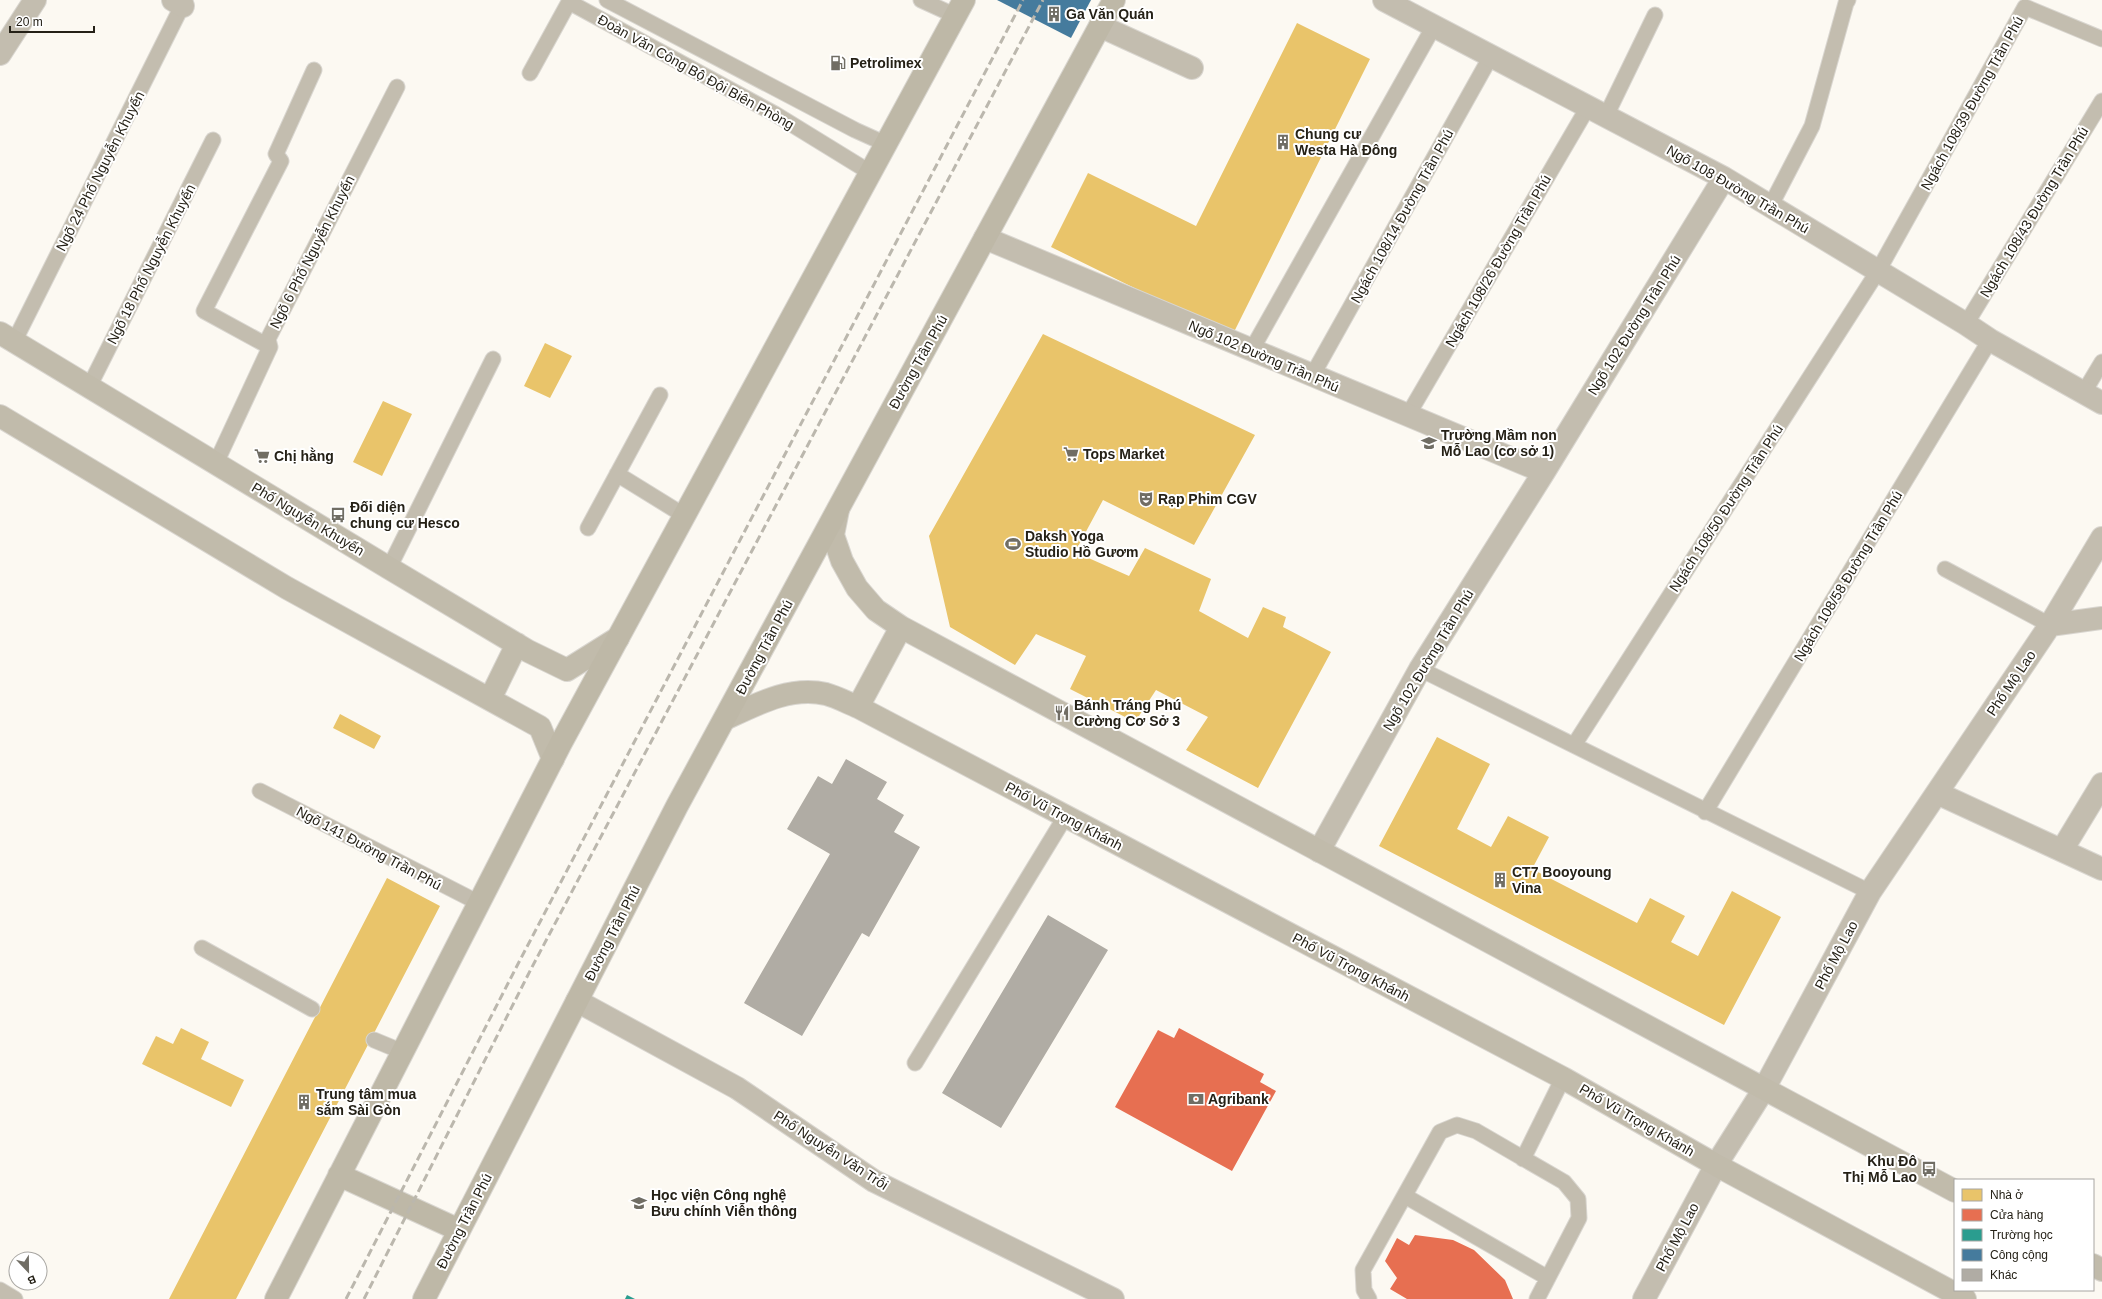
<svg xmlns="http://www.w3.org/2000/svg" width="2102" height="1299" font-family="Arial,sans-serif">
<rect width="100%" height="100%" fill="#fcf9f2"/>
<path fill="#e9c46a" d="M1297,23L1370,59L1232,336L1051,247L1088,173L1196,226Z
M1043,334L1255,435L1194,545L1103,500L1075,552L1129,576L1145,548L1211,579L1199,611L1248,638L1263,607L1286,617L1283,627L1331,652L1258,788L1186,750L1208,717L1156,690L1135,722L1070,689L1086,656L1036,634L1015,665L950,627L929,536Z
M545,343L572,356L550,398L524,386Z
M383,401L412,414L382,476L353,462Z
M340,714L381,736L374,749L333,728Z
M1437,737L1490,764L1457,829L1491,847L1508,816L1549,837L1532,869L1637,923L1650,898L1685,916L1671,942L1698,956L1732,891L1781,917L1724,1025L1379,846Z
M387,878L440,906L236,1299H169Z
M181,1028L209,1042L201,1059L244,1080L231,1107L142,1064L156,1036L173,1044Z"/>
<path fill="#e76f51" d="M1179,1028L1264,1074L1260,1082L1276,1091L1232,1171L1115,1107L1158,1030L1174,1038Z
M1415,1235L1453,1240L1474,1250L1505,1280L1513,1299H1407L1390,1289L1397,1278L1385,1261L1397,1238L1409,1245Z"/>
<path fill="#2a9d8f" d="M627,1295L635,1299H625Z"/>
<path fill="#457b9d" d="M997,0H1091L1071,38Z"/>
<path fill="#b0aca4" d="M846,759L887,782L877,799L904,815L894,832L920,847L869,937L862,933L802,1036L744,1003L830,854L787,829L818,776L832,784Z
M1048,915L1108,950L1001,1128L942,1093Z"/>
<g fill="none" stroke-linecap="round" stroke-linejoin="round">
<defs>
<path id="lane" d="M607,0L855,130L886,144
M921,0L956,16
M530,73L569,2L775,114L871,173
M1606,116L1655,15
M1771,205L1812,126L1846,3L1848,0
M1966,324L2102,101
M14,342L185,0
M270,347L204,311L281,161L276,154L314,70
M1251,351L1434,26
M1312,376L1491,56
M89,387L213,140
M2084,392L2102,362
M1408,415L1588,107
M216,463L270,347L268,339L397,87
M617,474L685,516
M588,528L660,395
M389,568L493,359
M1945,569L2050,625
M1420,669L1870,892
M1574,745L1878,271L2025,7L2102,39
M260,791L479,903
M1705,812L1990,340
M202,948L312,1009
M374,1040L403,1052
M915,1063L1065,817
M1523,1159L1563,1078
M1405,1196L1548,1278
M0,1290L15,1299
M1369,1299L1364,1290L1363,1270L1440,1132L1457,1125L1476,1131L1564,1182L1578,1199L1579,1218L1537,1299"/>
<path id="street" d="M173,0L183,6
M1384,0L1724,178L1966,324L1990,340L2102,403
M1100,26L1192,68
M0,54L35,0
M985,238L1544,472
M2050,625L2102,618
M1937,793L2102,869
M2062,850L2102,784
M1319,851L1420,669L1544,472L1724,178
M577,1001L737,1088L874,1181L1113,1299
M1644,1299L1716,1165L1764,1089L1870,892L2050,625L2102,538"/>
<path id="secondary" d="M0,333L389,568L528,651L567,670L618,638
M0,416L287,588L540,727L553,759
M838,510L833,535L842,561L857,588L876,610L901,627L1955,1191
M490,699L517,644
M858,707L901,627
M725,719C757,704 790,686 826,694C837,697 848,703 858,707L1563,1078L1716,1165L1965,1299
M2093,1265L2102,1270"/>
<path id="highway" d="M339,1175L459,1230
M276,1299L561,743L964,0
M424,1299L677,806L1114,0"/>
</defs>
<use href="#lane" stroke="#d9d6d0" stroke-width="17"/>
<use href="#street" stroke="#d9d6d0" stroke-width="24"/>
<use href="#secondary" stroke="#d9d6d0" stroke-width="24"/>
<use href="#highway" stroke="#d9d6d0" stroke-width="24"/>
<use href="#lane" stroke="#c3bdaf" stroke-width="15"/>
<use href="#street" stroke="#c3bdaf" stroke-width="22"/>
<use href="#secondary" stroke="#c1bbab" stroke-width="22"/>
<use href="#highway" stroke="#beb8a7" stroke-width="22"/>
<path stroke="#bbb7ad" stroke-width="3" stroke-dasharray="8 4" stroke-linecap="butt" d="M346,1299L519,962L1023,0
M364,1299L531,969L1043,0"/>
</g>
<defs>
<symbol id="building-bare" viewBox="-9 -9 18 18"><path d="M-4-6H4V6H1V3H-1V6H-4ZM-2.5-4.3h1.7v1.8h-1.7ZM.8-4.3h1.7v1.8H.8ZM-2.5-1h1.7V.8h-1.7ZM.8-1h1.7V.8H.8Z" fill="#706d64" stroke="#fff" stroke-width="2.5" paint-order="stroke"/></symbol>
<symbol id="fuel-bare" viewBox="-9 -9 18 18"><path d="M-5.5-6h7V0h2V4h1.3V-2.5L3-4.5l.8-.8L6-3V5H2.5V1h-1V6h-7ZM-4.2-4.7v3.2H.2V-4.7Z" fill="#706d64" stroke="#fff" stroke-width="2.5" paint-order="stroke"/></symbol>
<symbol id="school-bare" viewBox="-9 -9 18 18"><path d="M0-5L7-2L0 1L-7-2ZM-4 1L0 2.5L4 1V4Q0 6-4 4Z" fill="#706d64" stroke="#fff" stroke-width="2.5" paint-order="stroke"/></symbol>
<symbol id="supermarket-bare" viewBox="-9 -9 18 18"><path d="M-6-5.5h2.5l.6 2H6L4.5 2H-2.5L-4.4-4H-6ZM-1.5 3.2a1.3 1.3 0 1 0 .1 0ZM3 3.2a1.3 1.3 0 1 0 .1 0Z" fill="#706d64" stroke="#fff" stroke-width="2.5" paint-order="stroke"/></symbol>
<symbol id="theatre-bare" viewBox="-9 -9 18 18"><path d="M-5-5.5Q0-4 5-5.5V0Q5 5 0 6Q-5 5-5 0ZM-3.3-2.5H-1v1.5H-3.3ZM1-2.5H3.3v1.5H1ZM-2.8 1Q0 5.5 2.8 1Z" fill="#706d64" stroke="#fff" stroke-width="2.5" paint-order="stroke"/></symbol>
<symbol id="bus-bare" viewBox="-9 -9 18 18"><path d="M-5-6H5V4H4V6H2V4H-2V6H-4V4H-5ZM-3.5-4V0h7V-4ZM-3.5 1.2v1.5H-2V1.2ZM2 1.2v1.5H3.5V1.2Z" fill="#706d64" stroke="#fff" stroke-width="2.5" paint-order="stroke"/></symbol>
<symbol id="stadium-bare" viewBox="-9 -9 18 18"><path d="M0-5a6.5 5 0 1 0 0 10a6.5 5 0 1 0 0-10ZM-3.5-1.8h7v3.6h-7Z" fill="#706d64" stroke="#fff" stroke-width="2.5" paint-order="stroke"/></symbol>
<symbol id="restaurant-bare" viewBox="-9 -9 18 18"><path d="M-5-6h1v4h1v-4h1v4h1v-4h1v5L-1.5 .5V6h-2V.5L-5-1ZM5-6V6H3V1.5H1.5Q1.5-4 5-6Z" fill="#706d64" stroke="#fff" stroke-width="2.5" paint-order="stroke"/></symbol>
<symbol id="bank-bare" viewBox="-9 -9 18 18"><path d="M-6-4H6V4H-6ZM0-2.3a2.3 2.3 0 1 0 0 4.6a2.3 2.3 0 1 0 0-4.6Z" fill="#706d64" stroke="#fff" stroke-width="2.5" paint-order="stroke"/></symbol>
<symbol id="university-bare" viewBox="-9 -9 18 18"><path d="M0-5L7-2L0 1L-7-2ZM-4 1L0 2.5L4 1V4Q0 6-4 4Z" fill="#706d64" stroke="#fff" stroke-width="2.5" paint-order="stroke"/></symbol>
</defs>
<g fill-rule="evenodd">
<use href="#building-bare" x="1043" y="3" width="22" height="22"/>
<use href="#fuel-bare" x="827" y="52" width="22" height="22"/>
<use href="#building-bare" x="1272" y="131" width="22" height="22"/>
<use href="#school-bare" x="1418" y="432" width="22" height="22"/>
<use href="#supermarket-bare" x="1060" y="443" width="22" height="22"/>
<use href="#supermarket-bare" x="251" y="445" width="22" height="22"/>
<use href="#theatre-bare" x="1135" y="488" width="22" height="22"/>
<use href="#bus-bare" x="327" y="504" width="22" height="22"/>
<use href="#stadium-bare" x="1002" y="533" width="22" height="22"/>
<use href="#restaurant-bare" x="1051" y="702" width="22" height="22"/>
<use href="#building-bare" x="1489" y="869" width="22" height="22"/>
<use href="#bank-bare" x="1185" y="1088" width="22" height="22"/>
<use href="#building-bare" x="293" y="1091" width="22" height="22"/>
<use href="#bus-bare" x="1918" y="1158" width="22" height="22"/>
<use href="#university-bare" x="628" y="1192" width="22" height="22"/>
</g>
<g text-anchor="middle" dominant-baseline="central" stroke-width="4" stroke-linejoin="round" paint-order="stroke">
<g font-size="14" font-weight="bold" fill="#252117" stroke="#fff" text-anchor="start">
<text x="1066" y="14">Ga Văn Quán</text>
<text x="850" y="63">Petrolimex</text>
<text x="1295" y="134">Chung cư<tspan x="1295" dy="16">Westa Hà Đông</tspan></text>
<text x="1441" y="435">Trường Mầm non<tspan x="1441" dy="16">Mỗ Lao (cơ sở 1)</tspan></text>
<text x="1083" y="454">Tops Market</text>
<text x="274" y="456">Chị hằng</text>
<text x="1158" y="499">Rạp Phim CGV</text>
<text x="350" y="507">Đối diện<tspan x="350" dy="16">chung cư Hesco</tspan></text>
<text x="1025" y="536">Daksh Yoga<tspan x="1025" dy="16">Studio Hồ Gươm</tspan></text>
<text x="1074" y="705">Bánh Tráng Phú<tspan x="1074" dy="16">Cường Cơ Sở 3</tspan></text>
<text x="1512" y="872">CT7 Booyoung<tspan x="1512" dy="16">Vina</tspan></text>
<text x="316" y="1094">Trung tâm mua<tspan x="316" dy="16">sắm Sài Gòn</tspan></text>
<text x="1208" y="1099">Agribank</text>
<text x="1917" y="1161" text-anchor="end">Khu Đô<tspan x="1917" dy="16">Thị Mỗ Lao</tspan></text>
<text x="651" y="1195">Học viện Công nghệ<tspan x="651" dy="16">Bưu chính Viễn thông</tspan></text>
</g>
<g font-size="14" fill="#252117" stroke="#fff">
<text transform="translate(696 72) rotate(29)">Đoàn Văn Công Bộ Đội Biên Phòng</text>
<text transform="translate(1972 103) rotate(-61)">Ngách 108/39 Đường Trần Phú</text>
<text transform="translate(100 171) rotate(-63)">Ngõ 24 Phố Nguyễn Khuyến</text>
<text transform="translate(1738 189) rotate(30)">Ngõ 108 Đường Trần Phú</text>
<text transform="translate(2034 212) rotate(-59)">Ngách 108/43 Đường Trần Phú</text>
<text transform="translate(1402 216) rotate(-61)">Ngách 108/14 Đường Trần Phú</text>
<text transform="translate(312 252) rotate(-63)">Ngõ 6 Phố Nguyễn Khuyến</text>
<text transform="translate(1498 261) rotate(-60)">Ngách 108/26 Đường Trần Phú</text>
<text transform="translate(151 264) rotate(-63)">Ngõ 18 Phố Nguyễn Khuyến</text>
<text transform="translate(1634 325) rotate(-58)">Ngõ 102 Đường Trần Phú</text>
<text transform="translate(1264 356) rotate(23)">Ngõ 102 Đường Trần Phú</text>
<text transform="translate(918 362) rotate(-61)">Đường Trần Phú</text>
<text transform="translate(1726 508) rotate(-57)">Ngách 108/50 Đường Trần Phú</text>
<text transform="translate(308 519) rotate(31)">Phố Nguyễn Khuyến</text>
<text transform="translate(1848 576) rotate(-59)">Ngách 108/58 Đường Trần Phú</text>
<text transform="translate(764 647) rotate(-62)">Đường Trần Phú</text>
<text transform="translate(1428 660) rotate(-59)">Ngõ 102 Đường Trần Phú</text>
<text transform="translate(2011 683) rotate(-56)">Phố Mộ Lao</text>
<text transform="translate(1064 816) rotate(28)">Phố Vũ Trọng Khánh</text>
<text transform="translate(369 848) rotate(28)">Ngõ 141 Đường Trần Phú</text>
<text transform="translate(612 933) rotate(-63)">Đường Trần Phú</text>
<text transform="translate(1836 955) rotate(-62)">Phố Mộ Lao</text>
<text transform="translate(1351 967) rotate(28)">Phố Vũ Trọng Khánh</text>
<text transform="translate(1637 1120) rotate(30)">Phố Vũ Trọng Khánh</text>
<text transform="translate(831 1150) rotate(33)">Phố Nguyễn Văn Trỗi</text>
<text transform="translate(464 1221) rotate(-63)">Đường Trần Phú</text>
<text transform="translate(1677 1237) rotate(-62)">Phố Mộ Lao</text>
</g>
</g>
<rect x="1954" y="1179" width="140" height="112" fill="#ffffff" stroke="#a8a6a2"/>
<rect x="1962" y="1189" width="20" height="12" fill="#e9c46a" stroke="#a8a6a2"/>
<text x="1990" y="1199" font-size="12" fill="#252117">Nhà ở</text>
<rect x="1962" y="1209" width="20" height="12" fill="#e76f51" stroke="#a8a6a2"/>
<text x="1990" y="1219" font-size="12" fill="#252117">Cửa hàng</text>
<rect x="1962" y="1229" width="20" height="12" fill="#2a9d8f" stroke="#a8a6a2"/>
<text x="1990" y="1239" font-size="12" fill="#252117">Trường học</text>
<rect x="1962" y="1249" width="20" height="12" fill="#457b9d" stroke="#a8a6a2"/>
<text x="1990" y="1259" font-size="12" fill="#252117">Công cộng</text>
<rect x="1962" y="1269" width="20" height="12" fill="#b0aca4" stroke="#a8a6a2"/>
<text x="1990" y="1279" font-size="12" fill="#252117">Khác</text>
<g transform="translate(28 1271) rotate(158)"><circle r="19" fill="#ffffff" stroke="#a8a6a2"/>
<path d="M0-3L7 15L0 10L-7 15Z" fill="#706d64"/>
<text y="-6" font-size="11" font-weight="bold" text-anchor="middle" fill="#252117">B</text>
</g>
<path d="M10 26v6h84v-6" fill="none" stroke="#252117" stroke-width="2"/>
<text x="16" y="26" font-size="12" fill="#252117" stroke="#ffffff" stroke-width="3" paint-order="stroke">20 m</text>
</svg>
